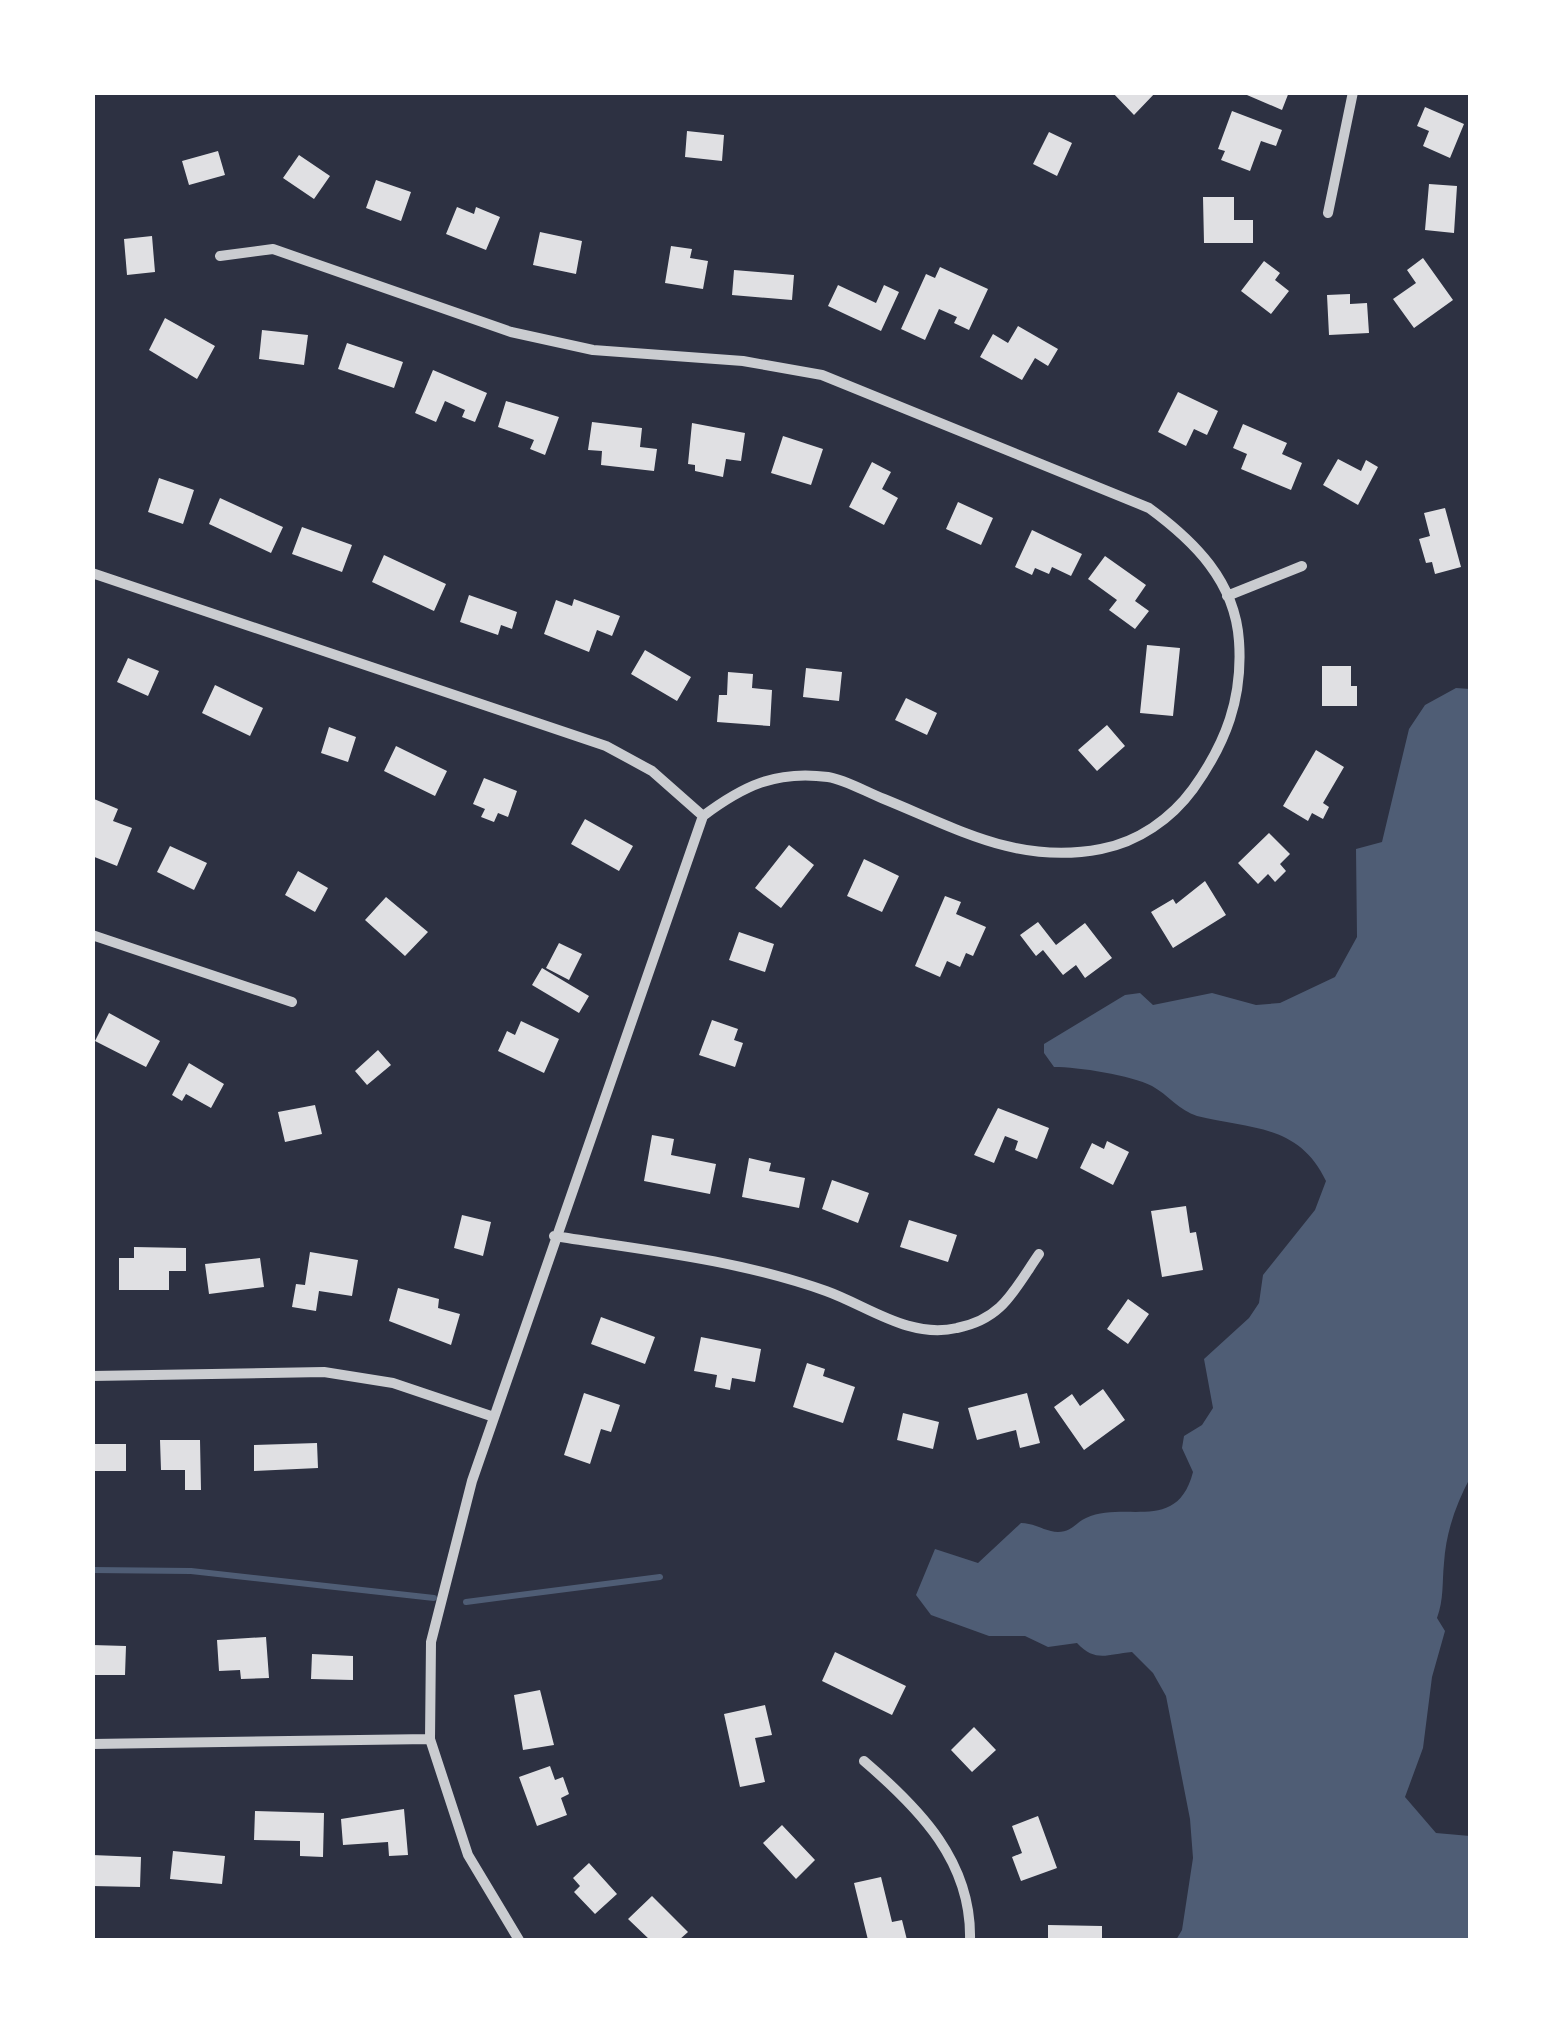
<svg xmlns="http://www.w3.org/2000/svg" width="1563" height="2033" font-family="Ubuntu,sans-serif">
<rect width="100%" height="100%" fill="#2d3142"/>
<path fill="#4f5d75" d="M1456,688L1470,689V1478C1456,1504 1446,1532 1444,1563C1442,1583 1444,1599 1437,1618L1445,1631L1432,1677L1423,1748L1405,1797L1436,1833L1470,1836V1940H1176L1182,1930L1193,1858L1190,1819L1166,1696L1153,1673L1132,1652C1107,1654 1096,1663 1077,1643L1048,1647L1025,1636H989L931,1615L916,1595L935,1549L978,1563L1021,1523C1035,1523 1046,1532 1058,1532C1072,1532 1075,1523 1086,1518C1126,1500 1177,1534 1193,1472L1182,1448L1184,1436L1202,1425L1213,1408L1204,1359L1249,1318L1259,1303L1263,1275L1315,1210L1326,1181C1299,1124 1250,1129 1197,1116C1180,1111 1167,1094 1152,1086C1131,1075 1078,1067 1054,1067L1044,1053V1044L1125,995L1140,993L1153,1005L1212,993L1256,1005L1280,1003L1335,977L1357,937L1356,849L1382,842L1409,729L1425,705Z"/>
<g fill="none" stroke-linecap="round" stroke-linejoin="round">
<path stroke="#4f5d75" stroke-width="6" d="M92,1570L191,1571L434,1598
M466,1602L660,1577"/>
</g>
<path fill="#e0e0e3" d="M1112,92H1156L1134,115Z
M1240,92H1289L1282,110Z
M1425,107L1464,124L1450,158L1423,146L1429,131L1417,126Z
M1232,111L1282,130L1276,146L1261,141L1250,171L1221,160L1225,151L1218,149Z
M687,131L724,135L722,161L685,157Z
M1049,132L1072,143L1057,176L1033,164Z
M218,151L225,175L189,185L182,161Z
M299,155L330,176L314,199L283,178Z
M376,180L411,192L401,221L366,208Z
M1429,184L1457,186L1454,233L1425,230Z
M1203,197H1234V220H1253V243H1204Z
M457,207L474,214L476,207L500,217L486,250L446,234Z
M540,232L582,241L576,274L533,265Z
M152,236L155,272L127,275L124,239Z
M671,246L692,249L690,258L708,261L703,289L665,283Z
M1423,258L1453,300L1414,328L1393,299L1416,283L1407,270Z
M1264,261L1280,273L1275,280L1289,291L1271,314L1241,291Z
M940,267L988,289L969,330L954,323L957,317L939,309L925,340L901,329L926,274L935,278Z
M734,270L794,275L792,300L732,295Z
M838,285L876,303L884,285L899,292L881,331L828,306Z
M1350,294V304L1367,303L1369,333L1329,335L1327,295Z
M165,318L215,346L197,379L149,350Z
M1018,326L1058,349L1048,366L1035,358L1022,380L980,357L993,334L1008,343Z
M262,330L308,335L304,365L259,359Z
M347,343L403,362L394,388L338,369Z
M433,370L487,393L475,422L462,417L465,410L445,401L436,422L415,413Z
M1178,392L1218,411L1207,435L1194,429L1186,446L1158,432Z
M506,401L559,417L545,455L530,449L534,440L498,427Z
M592,422L642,428L640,447L657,449L654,471L601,465L602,451L588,450Z
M692,423L745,433L741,461L726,459L723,477L695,471V465L688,464Z
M1243,424L1287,443L1282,454L1302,463L1291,490L1241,469L1247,454L1233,448Z
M783,436L823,449L811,485L771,473Z
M1338,459L1361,471L1366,460L1378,467L1358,505L1323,485Z
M872,462L891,472L882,489L898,498L884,525L849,507Z
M159,478L194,490L183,524L148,512Z
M220,498L283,527L271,553L209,524Z
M958,502L993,518L981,545L946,529Z
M1445,508L1461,567L1435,574L1432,562L1426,563L1419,539L1430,536L1424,513Z
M302,527L352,545L342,572L292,554Z
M1032,530L1082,554L1071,576L1052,567L1049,574L1035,568L1032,575L1015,567Z
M384,555L446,584L434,611L372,582Z
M1105,556L1146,585L1135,601L1149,611L1135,629L1109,610L1117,600L1088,579Z
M469,595L517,612L512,629L501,625L498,635L460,622Z
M574,599L620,616L612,636L597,630L589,652L544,634L556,600L572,606Z
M1147,645L1180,648L1173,716L1140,713Z
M645,650L691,677L677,701L631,674Z
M128,658L159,671L148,696L117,682Z
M1322,666H1351V686H1357V706H1322Z
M806,668L842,672L839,701L803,697Z
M728,672L753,674L752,688L772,690L770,726L717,722L719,695H727Z
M215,685L263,708L250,736L202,713Z
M906,698L937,713L927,735L895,720Z
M1107,725L1125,746L1097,771L1078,750Z
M329,727L356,737L348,762L321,753Z
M396,746L447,771L435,796L384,771Z
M1316,750L1344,767L1323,803L1329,807L1323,819L1312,813L1308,821L1283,806Z
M484,778L517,791L508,817L498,813L494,822L481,817L485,809L473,804Z
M94,799L118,809L113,821L132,828L117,866L92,856Z
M585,819L633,846L619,871L571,844Z
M1269,833L1290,854L1280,864L1286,871L1275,882L1268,874L1258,884L1238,863Z
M789,845L814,865L781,908L755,888Z
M170,846L207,863L194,890L157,872Z
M864,859L899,876L882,912L847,896Z
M298,871L328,888L315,912L285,895Z
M1205,881L1226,915L1173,948L1151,912L1173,899L1176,904Z
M945,896L961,902L956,914L986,927L973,956L966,953L960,967L947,961L940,977L915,966Z
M386,897L428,932L405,956L365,920Z
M1038,922L1056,945L1085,923L1112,958L1085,978L1076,965L1063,975L1043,950L1036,956L1020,935Z
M739,932L774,944L765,972L729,960Z
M559,943L582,954L569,980L546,968Z
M542,968L589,996L579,1013L532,985Z
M109,1013L160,1041L146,1067L95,1041Z
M712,1020L738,1029L734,1040L743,1043L735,1067L699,1055Z
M521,1021L559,1039L544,1073L498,1051L507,1031L515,1035Z
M378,1050L391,1065L367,1085L355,1071Z
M189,1063L224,1084L211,1108L186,1094L182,1101L172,1095Z
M315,1105L322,1134L285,1142L278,1112Z
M998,1108L1049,1128L1037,1159L1015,1150L1018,1141L1005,1136L994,1163L974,1155Z
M652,1135L674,1139L671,1155L716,1164L710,1194L644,1181Z
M1107,1141L1129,1152L1113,1185L1080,1168L1092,1143L1104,1149Z
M749,1158L771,1163L769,1171L805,1178L799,1208L742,1197Z
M832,1180L869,1193L858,1223L822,1209Z
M1186,1206L1190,1233L1196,1232L1203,1270L1162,1277L1151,1211Z
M462,1215L491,1222L483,1256L454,1248Z
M909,1220L957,1235L948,1262L900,1247Z
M134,1247L186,1248V1271H169V1290H119V1258H134Z
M310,1252L358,1260L352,1296L319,1291L316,1311L292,1307L296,1284L305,1285Z
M260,1258L264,1287L209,1294L205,1264Z
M398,1288L439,1299L438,1308L460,1314L451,1345L389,1321Z
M1128,1299L1149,1314L1128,1344L1107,1329Z
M601,1317L655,1337L645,1364L591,1344Z
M701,1337L761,1349L755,1382L732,1378L730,1390L715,1387L717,1375L694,1371Z
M807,1363L825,1369L823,1376L855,1387L843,1423L793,1407Z
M1103,1389L1125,1420L1084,1450L1054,1407L1072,1394L1080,1406Z
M584,1393L620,1405L611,1432L601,1429L590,1464L564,1455Z
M1027,1393L1040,1443L1020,1448L1016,1430L977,1440L968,1408Z
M903,1413L939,1422L933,1449L897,1440Z
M160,1440H200L201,1490H185V1470H161Z
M317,1443L318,1468L254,1471V1445Z
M92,1444H126V1471H92Z
M266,1637L269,1678L241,1679L240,1670L219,1671L217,1640Z
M92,1645L126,1646L125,1675H92Z
M835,1652L906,1686L892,1715L822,1681Z
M312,1654L353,1656V1680L311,1679Z
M540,1690L554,1745L523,1750L514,1695Z
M765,1705L772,1735L755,1738L765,1782L740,1787L724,1714Z
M974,1727L996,1750L972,1772L951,1750Z
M550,1766L555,1780L563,1777L569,1794L561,1798L567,1815L537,1826L519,1777Z
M404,1809L408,1855L389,1856L388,1842L343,1845L341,1819Z
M255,1811L324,1813L323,1857L300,1856V1841L254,1840Z
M1038,1816L1057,1868L1021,1881L1012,1857L1022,1853L1012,1826Z
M782,1825L815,1860L796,1879L763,1843Z
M173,1851L225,1856L222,1884L170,1879Z
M92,1855L141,1857L140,1887L92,1886Z
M589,1863L617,1894L595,1914L574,1892L580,1886L573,1878Z
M881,1877L892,1922L902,1920L907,1940H868L854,1883Z
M652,1896L688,1932L679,1940H650L628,1919Z
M1048,1925L1102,1926V1940H1048Z"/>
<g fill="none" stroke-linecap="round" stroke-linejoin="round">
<path stroke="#caccd0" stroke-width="10" d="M1328,213L1353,92
M220,256L273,249L511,332L593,350L743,361L822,375L1149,508C1194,541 1235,581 1239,641C1243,698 1226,743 1193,789C1171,819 1138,842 1101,849C1019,865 958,829 884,799C866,792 846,780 828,777C776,770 743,786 703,816L472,1481L431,1642L430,1739L468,1855L519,1940
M92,573L606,746L652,771L703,816
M1227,596L1302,566
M92,935L292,1002
M554,1236C645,1250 739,1260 826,1291C868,1306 909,1339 957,1328C1003,1319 1014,1290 1039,1254
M92,1376L324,1372L393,1383L494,1417
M92,1744L430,1739
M864,1761C920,1809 972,1862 970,1940"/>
</g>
<rect width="1563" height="2033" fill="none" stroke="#ffffff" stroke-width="190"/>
</svg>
